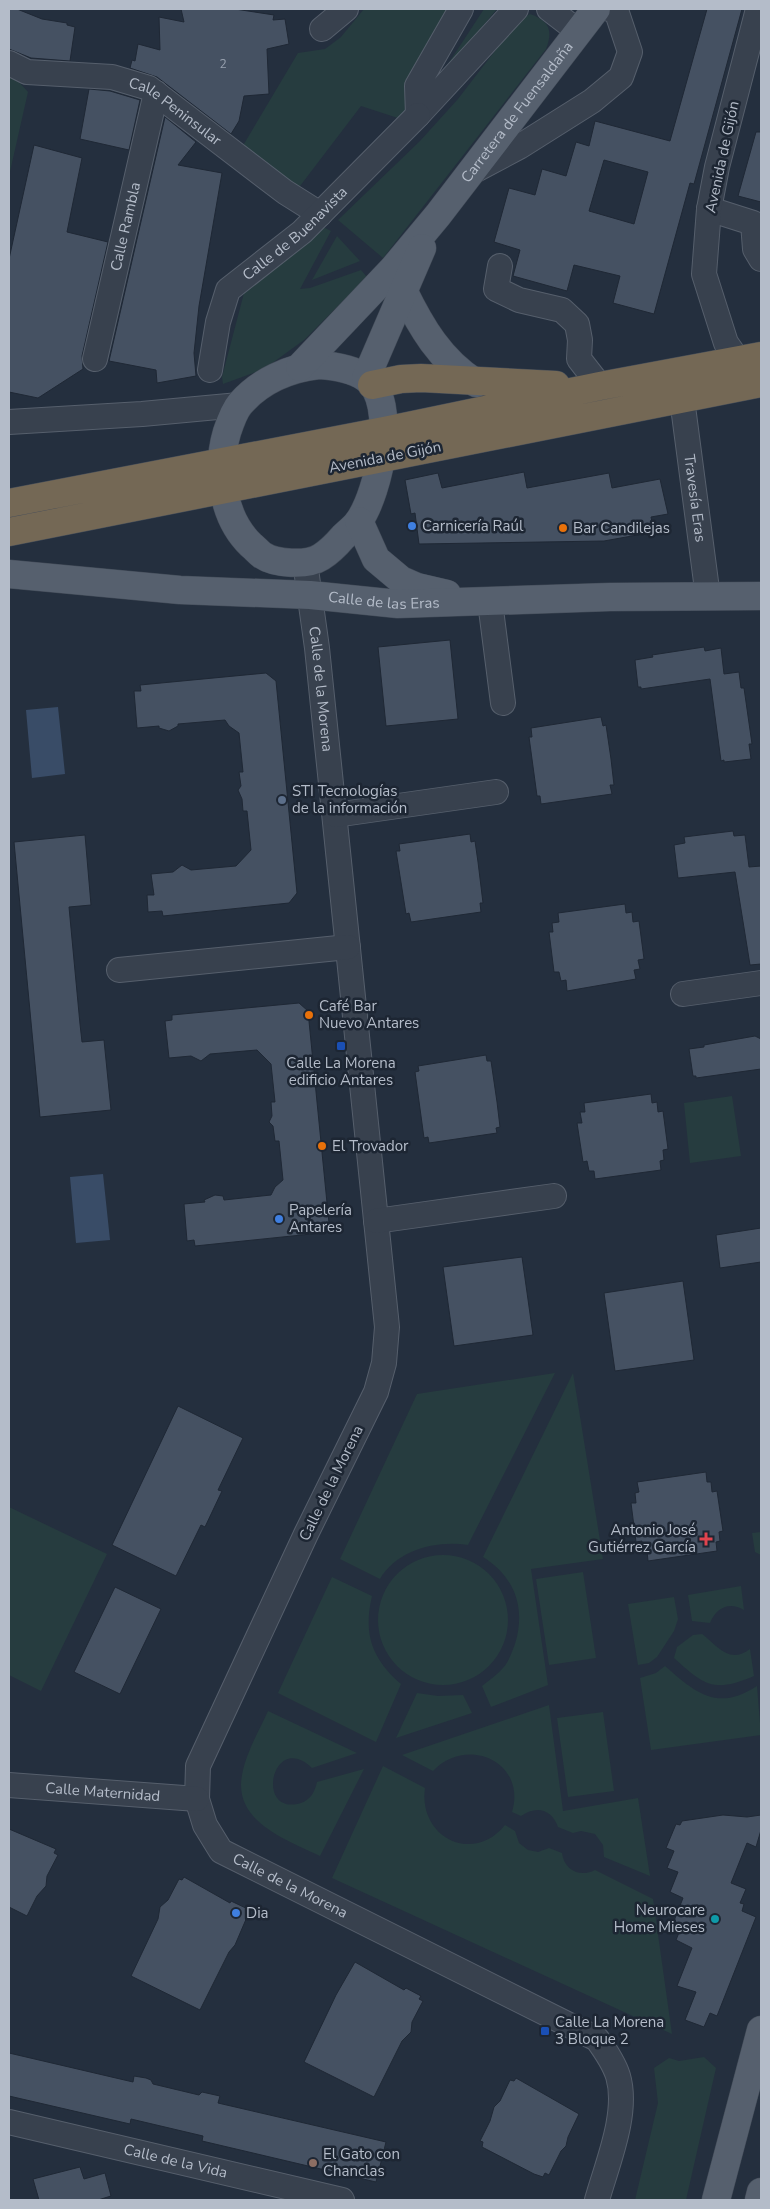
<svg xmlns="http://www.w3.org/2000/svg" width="770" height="2209" font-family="'Nunito Sans',sans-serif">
<rect width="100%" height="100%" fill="#242f3e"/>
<path fill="#263c3f" d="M364,9H456L408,83L404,120L361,106L297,190L241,149L298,53L325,49L341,37Z
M484,9H497C479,29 465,52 447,72L450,61Z
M530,14C550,21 553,31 546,49L383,258L338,220L420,141L458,99L517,22Z
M9,71L28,92L9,176Z
M323,227L331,231L300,289L310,288L361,270L367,277L304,340L264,369L223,384L222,377L244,293Z
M337,236L360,261L312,280Z
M732,1096L741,1156L690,1163L684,1103Z
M555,1373L468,1545C436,1540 397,1550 380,1579L340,1559L417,1394Z
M573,1373L603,1559L531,1569L548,1685L491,1707L482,1686C489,1680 497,1675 503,1668C509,1661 512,1652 515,1644C526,1608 515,1577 483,1557Z
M9,1507L107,1554L41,1691L9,1675Z
M761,1532V1555L755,1552L752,1533Z
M378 1620a65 65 0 1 1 130 0a65 65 0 1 1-130 0Z
M583,1572L596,1658L549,1665L536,1579Z
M332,1577L372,1596C363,1634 372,1659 401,1684L376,1742L278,1693Z
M741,1586L744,1610C729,1601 716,1608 710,1623L692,1621L688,1595Z
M674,1597L678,1619L674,1631L657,1657L649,1663L638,1665L628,1604Z
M702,1634C717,1645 729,1665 750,1649L754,1676C714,1693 705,1686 674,1658L677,1647L693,1635Z
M665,1666C696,1693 717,1712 757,1686L761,1735L651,1750L640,1678L656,1673Z
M417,1693L438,1696L463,1695L472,1713L396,1738Z
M549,1705L563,1811L638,1798L650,1876L604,1857L603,1845L595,1834L581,1831L573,1833L558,1827C552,1809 536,1805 521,1816L512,1812C527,1762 467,1735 433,1771L402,1755Z
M268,1711L357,1753L312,1768C272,1730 254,1817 301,1803C310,1800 315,1792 317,1782L364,1769L320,1856C287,1840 233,1822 242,1775C246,1753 259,1731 268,1711Z
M603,1712L614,1791L568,1797L557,1718Z
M383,1766L425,1788C418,1837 473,1865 505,1825L515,1831L519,1843L528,1850L538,1852L549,1848L562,1853C564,1870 580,1878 595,1870L653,1899L672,2034L332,1878Z
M704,2057L716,2068L686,2200H635L658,2103L654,2068L669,2058L679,2061Z"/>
<path fill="#394c67" d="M58,707L65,774L32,778L26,710Z
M103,1174L110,1240L76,1243L70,1177Z"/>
<path fill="#455162" stroke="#1f2835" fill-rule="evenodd" d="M9,9H17L42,19L67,23V25L75,27L70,61L31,58L9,49Z
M181,9H235L274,15L273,20L285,19L289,44L267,49L269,94L244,96L239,121L231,134L157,77L130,68L132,60L135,61L138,44L160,50L159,17L184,22Z
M707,9H742L694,184L690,183L654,314L613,303L620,276L574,265L567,291L513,276L520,250L494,242L509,188L535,195L542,169L566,176L576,142L589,146L595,121L670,141ZM604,160L648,172L634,224L589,211Z
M89,89L110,91L140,100L129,150L80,139Z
M165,117L196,142L178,165L222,173L199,306L194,353L196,376L157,383L156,370L109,361Z
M756,132H761V202L738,196Z
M34,145L82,158L67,232L108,242L82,356L83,369L38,398L9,392V259Z
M524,472L527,488L609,473L612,488L660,479L668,514L651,517L654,532L604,541L419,544L415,513L411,514L405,480L438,473L442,488Z
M450,640L458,719L386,726L378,647Z
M704,647L705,651L721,648L724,674L739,672L741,688H744L752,744H749L751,759L724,762V760L721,761L710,679L641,689V687H638L635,660L653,657L652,655Z
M266,673L276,681L297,893L289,903L163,916L162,911L148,912L147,895H154L151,874L173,872L182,865L191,870L236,866L251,850L247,811H243L242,799L238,790L241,786L239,772H243L239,733L229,726L225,720L178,724V726L169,731L159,728V726L137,728L134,691H141L140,685Z
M601,717L603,726L606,725L611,759L614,785H610L612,794L541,804L540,796H537L529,737H532L531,728Z
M733,831L734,836L745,835L749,867L761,866V964L750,965L735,872L678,878L674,845L685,843L684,837Z
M470,834L471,842L475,841L478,862L483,903H480L481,912L411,922L409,913L406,914L396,851H400L399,844Z
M85,835L91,905L69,907L80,1024L82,1042L104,1040L111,1110L40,1117L14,842Z
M625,904L626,913L632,912L633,922L639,921L644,959L638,960L640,969L634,970L636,979L567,991L566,980L561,981L559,972H554L549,932H553L552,923L559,922L558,913Z
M299,1003L308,1011L329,1223L321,1233L195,1246L194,1240L187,1241L184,1204L205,1202L204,1200L215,1195L223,1196L224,1200L271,1195L275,1187L283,1180L279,1141H275L273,1126L269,1122L272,1116L271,1102H275L271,1064L257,1050L210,1054L201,1061L191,1056L169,1058L165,1021L172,1020V1015Z
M755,1036L761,1039V1069L696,1078V1076H693L689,1049L704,1047V1045Z
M486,1055L487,1061H491L497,1102L500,1127L496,1128L497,1133L429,1143L428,1137L424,1138L415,1072L419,1071L418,1066Z
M651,1094L652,1103L657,1102L658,1112L663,1111L668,1149L663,1150L664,1160L660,1161L661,1170L595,1179L594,1171H589L587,1161L583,1162L577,1123H582L580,1112H585L584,1103Z
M761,1228V1262L720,1268L716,1235Z
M522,1257L533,1335L454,1346L443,1267Z
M683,1281L694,1360L615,1371L604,1293Z
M178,1406L243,1438L218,1490L222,1491L205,1527L201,1525L176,1576L112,1545Z
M706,1472L707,1482H711L712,1492L717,1491L723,1531L719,1532L720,1541L716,1542L717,1551L648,1561L647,1551H643L642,1541L636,1542L631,1503H636L635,1493L639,1492L637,1482Z
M115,1587L161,1609L120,1694L74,1672Z
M723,1815L747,1817L761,1815V1830L756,1847L747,1843L731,1883L746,1889L740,1903L744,1904L742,1911L756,1917L717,2016L710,2013L704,2027L685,2020L696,1992L677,1986L692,1948L676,1940L682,1925L674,1921L683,1898L670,1892L678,1872L667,1868L674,1851L666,1848L676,1824L680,1825L682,1821Z
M9,1829L56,1849L54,1853L58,1855L47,1876L46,1886L37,1896L27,1916L9,1907Z
M184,1877L230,1903L231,1901L250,1910L235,1945L229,1952L200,2010L131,1976L158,1919L160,1907L168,1900L179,1879L182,1880Z
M355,1962L404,1990L406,1988L421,1996L419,1999L423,2001L412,2022L411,2032L402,2041L374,2097L304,2062L336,1995Z
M9,2053L133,2082L134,2076L146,2078L151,2080L153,2084L199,2095L202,2092L220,2096L218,2103L386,2142L376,2182L202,2141L203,2136L131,2119L130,2124L9,2096Z
M516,2078L579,2114L568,2137L566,2146L561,2151L549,2175L545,2173L543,2177L534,2174L482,2147L483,2142L480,2141L490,2121L494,2107L500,2101L510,2080L514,2081Z
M80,2167L84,2179L105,2173L111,2196L98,2200H39L33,2179Z"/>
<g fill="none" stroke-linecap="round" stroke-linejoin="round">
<defs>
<g id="minor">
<path d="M461,9L417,86L418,115L516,9"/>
<path d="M549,9L579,32"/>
<path d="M322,29L346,9"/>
<path id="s1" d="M9,63L27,72L112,77L149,88L285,192L320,214"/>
<path d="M472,172L519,147L592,101L621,77L630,52L617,13L610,9"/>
<path d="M709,209L753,223L755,249L761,259"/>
<path d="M500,266L496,289L519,300L562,310L577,324L580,340L579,359L600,386"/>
<path id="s2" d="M95,359L156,93"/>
<path d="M738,360L726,343L704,274L709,209L717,167L758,9"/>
<path id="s3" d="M210,370L218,322L228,290L302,232L418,115"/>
<path id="s4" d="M682,399L708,597"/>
<path d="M9,422L142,414L239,405"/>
<path id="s5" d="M305,562L317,648L387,1327L384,1363L376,1392L306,1534L198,1766L197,1799L205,1825L221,1851L597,2039C605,2050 614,2063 618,2076C629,2113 607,2164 597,2200"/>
<path d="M490,602L503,703"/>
<path d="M335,815L496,792"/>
<path d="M119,970L348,947"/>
<path d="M683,994L761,983"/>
<path d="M376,1221L554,1196"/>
<path id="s6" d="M9,1785L197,1799"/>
<path id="s7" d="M9,2122L342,2200"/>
</g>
<g id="major">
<path d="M403,290C421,327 440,360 476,383"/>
<path d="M319,365C335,366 353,369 366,378C399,402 379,492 359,521C355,527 348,532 343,537C337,544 329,552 321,557C307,566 275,564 262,555C258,552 255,548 251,545C222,517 216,469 227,432C230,423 234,411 240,404C260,381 289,368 319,365Z"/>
<path id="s8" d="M300,367L393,269L438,215L596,9"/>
<path d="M366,378L422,248"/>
<path d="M359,521L376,559L401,580L417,587L447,594"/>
<path id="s9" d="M9,574L180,590L310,595L398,604L610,597L761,596"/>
<path d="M716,2200L761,2030"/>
<path d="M759,2200L761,2192"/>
</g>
<path id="highway" d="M372,385L401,379L421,378L556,385
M9,503L384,431L600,386L761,356
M9,532L761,383"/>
</defs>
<use href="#minor" stroke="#565f6c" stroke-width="26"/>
<use href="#major" stroke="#414a57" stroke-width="29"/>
<use href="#highway" stroke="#434c59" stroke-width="29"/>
<use href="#minor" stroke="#38414e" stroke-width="24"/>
<use href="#major" stroke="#56606e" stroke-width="28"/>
<use href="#highway" stroke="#746855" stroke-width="28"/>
</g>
<g fill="#3f7fe0" stroke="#1d2633" stroke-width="2">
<circle cx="412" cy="526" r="5"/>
<circle cx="279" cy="1219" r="5"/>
<circle cx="236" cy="1913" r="5"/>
</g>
<g fill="#e8710a" stroke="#1d2633" stroke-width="2">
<circle cx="563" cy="528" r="5"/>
<circle cx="309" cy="1015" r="5"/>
<circle cx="322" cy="1146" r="5"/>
</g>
<circle fill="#5c6f8a" stroke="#1d2633" stroke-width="2" cx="282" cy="800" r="5"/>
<g fill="#1a4fb4" stroke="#1d2633" stroke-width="2">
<rect x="336" y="1041" width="10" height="10" rx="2.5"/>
<rect x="540" y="2026" width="10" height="10" rx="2.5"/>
</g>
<path fill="#e0444e" stroke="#1d2633" stroke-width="2" d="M703.5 1531.5h5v5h5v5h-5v5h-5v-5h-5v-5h5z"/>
<circle fill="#0f9aa8" stroke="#1d2633" stroke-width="2" cx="715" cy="1919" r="5"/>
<circle fill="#8d6e63" stroke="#1d2633" stroke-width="2" cx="313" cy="2163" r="5"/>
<g text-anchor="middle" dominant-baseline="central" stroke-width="5" stroke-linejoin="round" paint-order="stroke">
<g font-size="12" fill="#98a1af">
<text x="223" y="64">2</text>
</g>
<g font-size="15" fill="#b4bcc9" stroke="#1d2633">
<text stroke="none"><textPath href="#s8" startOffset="335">Carretera de Fuensaldaña</textPath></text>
<text stroke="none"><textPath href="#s1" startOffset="178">Calle Peninsular</textPath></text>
<text transform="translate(722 157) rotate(-78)">Avenida de Gijón</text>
<text stroke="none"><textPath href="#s2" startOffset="136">Calle Rambla</textPath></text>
<text stroke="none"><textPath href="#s3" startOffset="170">Calle de Buenavista</textPath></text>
<text transform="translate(385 457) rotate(-11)">Avenida de Gijón</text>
<text stroke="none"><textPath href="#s4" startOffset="100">Travesía Eras</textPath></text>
<text stroke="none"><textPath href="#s9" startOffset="376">Calle de las Eras</textPath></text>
<text stroke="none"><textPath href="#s5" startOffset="128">Calle de la Morena</textPath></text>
<text transform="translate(331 1483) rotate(-64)">Calle de la Morena</text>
<text stroke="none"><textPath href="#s6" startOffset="94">Calle Maternidad</textPath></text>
<text stroke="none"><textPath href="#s5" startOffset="1418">Calle de la Morena</textPath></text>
<text stroke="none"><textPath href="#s7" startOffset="171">Calle de la Vida</textPath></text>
</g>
<g font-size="15" fill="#b4bcc9" stroke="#1d2633" text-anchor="start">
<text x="422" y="526">Carnicería Raúl</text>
<text x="573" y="528">Bar Candilejas</text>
<text x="292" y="791">STI Tecnologías<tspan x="292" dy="17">de la información</tspan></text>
<text x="319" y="1006">Café Bar<tspan x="319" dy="17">Nuevo Antares</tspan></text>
<text x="341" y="1063" text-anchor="middle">Calle La Morena<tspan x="341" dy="17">edificio Antares</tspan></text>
<text x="332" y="1146">El Trovador</text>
<text x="289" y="1210">Papelería<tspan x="289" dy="17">Antares</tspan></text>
<text x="696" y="1530" text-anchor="end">Antonio José<tspan x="696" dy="17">Gutiérrez García</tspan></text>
<text x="705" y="1910" text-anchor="end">Neurocare<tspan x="705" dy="17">Home Mieses</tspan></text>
<text x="246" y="1913">Dia</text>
<text x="555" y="2022">Calle La Morena<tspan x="555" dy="17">3 Bloque 2</tspan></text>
<text x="323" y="2154">El Gato con<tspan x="323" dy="17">Chanclas</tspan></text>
</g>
</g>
<rect width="770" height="2209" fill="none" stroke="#b4bcc9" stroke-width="20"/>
</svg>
